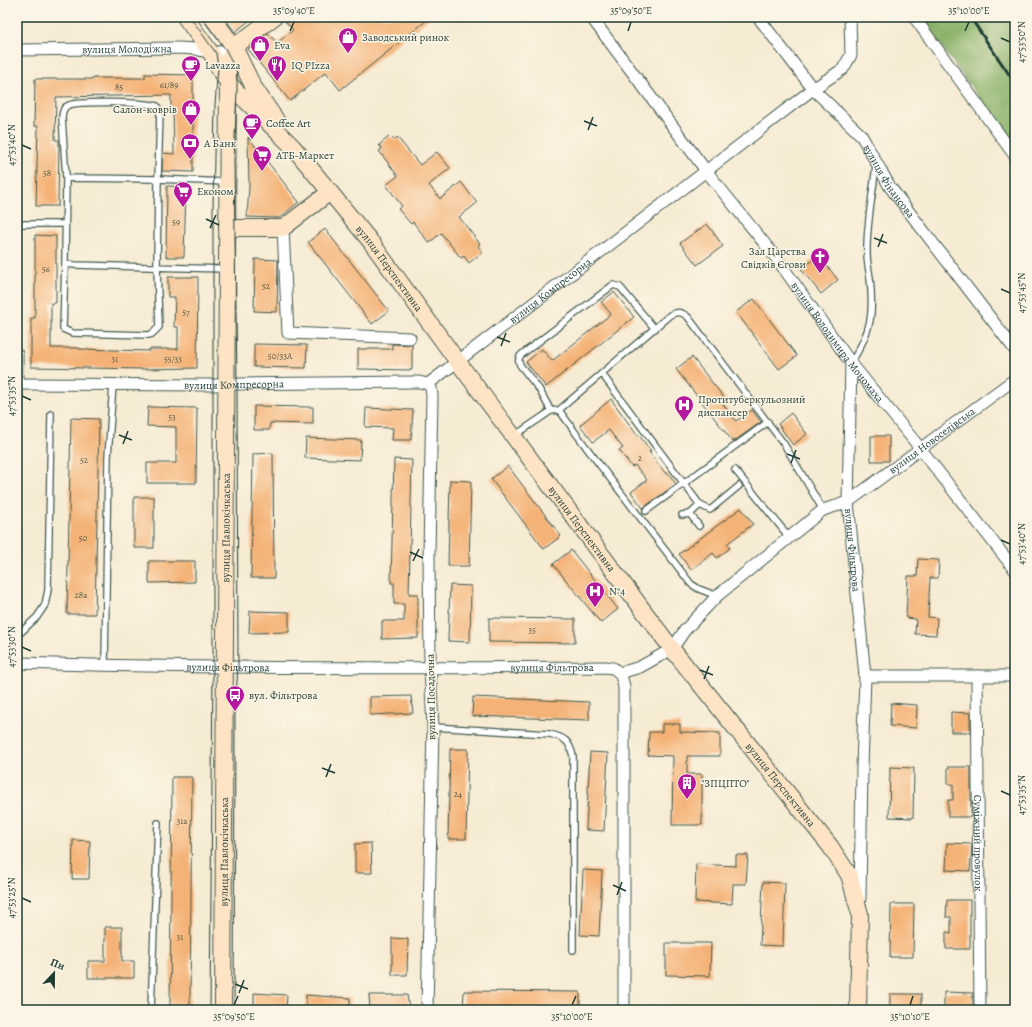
<svg xmlns="http://www.w3.org/2000/svg" width="1032" height="1027" font-family="Alegreya,serif">
<rect width="100%" height="100%" fill="#fcf5e5"/>
<filter id="ink" filterUnits="userSpaceOnUse"><feTurbulence type="fractalNoise" baseFrequency=".025" numOctaves="2"/><feDisplacementMap in="SourceGraphic" scale="8" xChannelSelector="R" yChannelSelector="G"/><feConvolveMatrix kernelMatrix="1 2 1 2 8 2 1 2 1" color-interpolation-filters="sRGB"/></filter>
<filter id="wash" filterUnits="userSpaceOnUse"><feTurbulence type="fractalNoise" baseFrequency=".012" numOctaves="4" result="noise"/><feDisplacementMap in="SourceGraphic" scale="16" xChannelSelector="R" yChannelSelector="G"/><feGaussianBlur stdDeviation="0.9" result="paint"/><feColorMatrix in="noise" values="0 0 0 0 0 0 0 0 0 0 0 0 0 0 0 0 0 1.4 0 .05"/><feComposite in="paint" operator="in"/></filter>
<g filter="url(#wash)">
<rect width="100%" height="100%" fill="#f6ebd3"/>
<path fill="#88b066" stroke="#54764d" d="M920,17H1015V147Z"/>
<g id="blocks">
<path fill="#f4b276" d="M224,17H254L235,32Z
M283,17H431L340,90L326,72L290,101L248,49L268,33L277,43L293,30L283,19Z
M145,74L193,75V172L162,171L163,153L174,154L173,111H171V95L56,97L55,140H59L58,206H36L38,126H34L35,79H94V78H145Z
M390,136L394,140L397,137L420,165L437,152L450,168L429,185L440,199L461,182L477,203L459,217L480,244L478,246L483,252L469,263L464,256L461,258L441,233L429,243L413,222L411,224L398,209L402,206L386,185L398,176L379,151L382,149L379,145Z
M248,137L299,202L279,218L247,217L249,187Z
M167,186L186,187L184,257H166Z
M707,224L723,246L697,265L680,243Z
M325,229L389,311L372,324L308,242Z
M35,235L56,236V303H51V348H79V349L149,351V349H178V327H174L175,297H168V277H198L197,368L143,369L31,367V318H35Z
M819,255L838,280L821,294L801,269Z
M255,259L278,260L277,312L254,311Z
M614,292L634,317L546,387L526,362L542,349L552,361L611,314L601,302Z
M754,299L797,356L779,369L736,312Z
M254,344L307,345L306,368L254,367Z
M392,344L412,345V370L358,369V349H392Z
M692,357L726,400L722,403L736,421L752,410L761,422L733,442L676,369Z
M611,399L637,435L638,434L651,451L649,452L666,474L668,473L676,484L643,508L631,492L647,480L635,465L632,467L619,450L623,448L609,430L593,442L580,425Z
M254,406L313,407V424L270,423L269,430H254Z
M148,407L197,408L196,483H147V463H176V427L147,426Z
M366,408L413,410L411,440H392L393,428L365,427Z
M791,413L807,434L793,445L778,424Z
M71,418L99,419L95,614H67Z
M871,436H889V461H871Z
M306,438L361,440L360,460L305,458Z
M273,453L274,578H251L253,454Z
M394,459L412,460L409,594H418V638L382,639V621H404V604H394V583H391Z
M508,466L561,536L544,549L491,479Z
M450,480L471,481L469,566H448Z
M134,497H154V548H134Z
M741,508L753,524L727,544L730,548L717,558L713,553L691,570L679,554Z
M571,550L618,609L601,623L553,564Z
M918,559L939,560L938,578H930L928,617L937,618L936,635L915,634L916,619L906,618L908,576H917Z
M149,561H195V582L149,583Z
M450,585L471,586L470,642L448,641Z
M250,611L289,612V632L249,633Z
M489,618L575,619V643L489,642Z
M411,696L413,713L370,715V697Z
M473,697L589,702V720L472,716Z
M891,703L917,705L916,728L890,726Z
M951,712L970,713V732H951Z
M662,724H680V732L720,733V756H687V774H702V825H672L673,756L648,755L649,732H662Z
M450,749H468L466,839H448Z
M590,752L608,753L604,831L586,830Z
M890,767L914,768L913,818L889,817Z
M948,767H971V817H948V800H953V784H948Z
M172,777H192L190,1010H170Z
M73,840L90,841L89,879H72Z
M371,843L372,873H355V844Z
M947,843L972,844L970,871L946,870Z
M736,855H748L746,884H733L732,904L695,902L696,864L736,866Z
M583,870L602,871L599,936L580,935Z
M763,882L785,883L783,946L760,945Z
M947,900H970V949H946V932L951,933V917H946Z
M891,904H914L913,957H890Z
M105,927H122V961H134V978H88V961H105Z
M392,938L408,939L407,975H392Z
M666,943H711L710,976L666,975Z
M464,991L580,992V1010H463Z
M944,992L973,993V1010H944Z
M254,993L287,995L286,1010H254Z
M890,994H921V1010H890Z
M306,995L350,998V1010H306Z
M369,995H407L409,1010H370Z"/>
</g>
</g>
<g filter="url(#ink)">
<use href="#blocks" fill-opacity="0" stroke="#3f574c" stroke-width="1"/>
<g fill="none" stroke-linecap="round" stroke-linejoin="round">
<defs>
<path id="lane" d="M66,178L62,118C62,113 63,107 69,105C79,101 146,102 157,106L160,112L158,179L226,182
M17,224H65
M65,264L66,178L158,179L157,267L159,327L152,334L148,335L72,333L63,329L65,264L75,265L226,269
M851,363C871,331 874,316 870,278C869,270 867,262 867,254C866,226 873,193 876,165
M602,374L700,505L710,510L739,486
M559,410L670,315C678,311 682,312 688,317L784,444L823,510
M551,411L539,389L520,365C518,361 518,358 521,355L613,285L620,287L655,329
M514,436L551,411L559,410L586,447L691,584L699,589L717,596
M735,470L789,537
M646,511L768,422
M690,514L699,526
M682,515L690,514L700,505
M17,636L37,617L45,605L48,590L51,414
M105,665L108,457L113,385
M433,727L550,734C565,738 569,740 573,756V950
M151,1010L158,823"/>
<g id="street">
<path id="s1" d="M591,17L707,172L777,259L851,363L920,448L1015,570"/>
<path id="s2" d="M758,17L813,89L861,135L890,187L1015,350"/>
<path d="M914,17L1015,156"/>
<path id="s3" d="M17,50L178,48L195,49L211,53H216L234,47"/>
<path d="M283,228L288,333L410,338"/>
<path d="M17,354V414"/>
<path id="s4" d="M17,384L212,385L237,384L412,382H419L428,384L813,89L843,69L851,55L850,17"/>
<path id="s5" d="M848,502L1015,379"/>
<path d="M848,502L851,363"/>
<path id="s6" d="M17,663C213,669 409,668 605,667L613,668L620,673L640,667L672,649L685,630L717,596L823,510L848,502L865,676L862,768L860,899"/>
<path d="M620,673L623,682L624,688V1010"/>
<path d="M865,676H1015"/>
<path id="s7" d="M977,676L980,1010"/>
<path d="M427,1010L433,727L430,668L429,553L432,396L431,388L428,384"/>
</g>
<g id="secondary">
<path id="s8" d="M185,17L211,53L223,76L237,92L293,147L371,242L458,362L672,649L830,846L849,875L860,914L858,1010"/>
<path d="M212,17L234,47L253,86L276,120"/>
<path d="M227,228H283L330,192"/>
<path id="s9" d="M223,1010L228,74L230,57L234,47L274,17"/>
</g>
</defs>
<use href="#lane" stroke="#3f574c" stroke-width="8"/>
<use href="#street" stroke="#3f574c" stroke-width="13"/>
<use href="#secondary" stroke="#3f574c" stroke-width="18"/>
<use href="#lane" stroke="#fff" stroke-width="5.5"/>
<use href="#street" stroke="#fff" stroke-width="11"/>
<use href="#secondary" stroke="#fee4c5" stroke-width="16"/>
<path stroke="#1f3d34" stroke-width="1" d="M190,17L216,53L218,67L215,105L213,209V666L210,1010
M201,17L226,50L237,73V92L234,160L237,384L238,666L235,712L234,1010"/>
<path stroke="#1f3d34" stroke-width="3" d="M970,17L1015,83"/>
</g>
</g>
<path fill="none" stroke="#1f3d34" stroke-width="1.5" d="M290,31L294,22M628,31L631,22M965,31L969,22M1001,38L1010,42M584,121L597,126M588,130L593,117M22,145L31,149M206,219L219,225M210,228L216,215M874,238L887,243M878,247L883,234M1001,289L1010,293M497,337L510,342M501,346L506,333M22,396L31,400M119,435L132,440M123,444L128,431M787,454L800,459M791,463L796,450M1001,540L1010,544M410,552L423,558M413,561L419,549M22,647L31,651M700,670L713,675M704,679L709,666M322,768L335,773M326,777L331,764M1001,791L1010,795M613,885L626,891M617,895L622,882M22,898L31,902M235,984L248,989M239,993L244,980M234,1005L238,996M572,1005L576,996M910,1005L913,996"/>
<defs>
<symbol id="shop-pin" viewBox="-11 -11 22 30"><path d="M0 17L-7.5 6A9.5 9.5 0 1 1 7.5 6Z" fill="#b5179e" stroke="#fcf5e5"/><path d="M-5-2.5h2.3a2.7 3.5 0 0 1 5.4 0H5L5.5 6h-11ZM-1.5-2.5h3a1.5 2.3 0 0 0-3 0Z" fill="#fff"/></symbol>
<symbol id="cafe-pin" viewBox="-11 -11 22 30"><path d="M0 17L-7.5 6A9.5 9.5 0 1 1 7.5 6Z" fill="#b5179e" stroke="#fcf5e5"/><path d="M-5.5-4.5H6V0H3Q3 3.5 0 3.5H-2.5Q-5.5 3.5-5.5 0ZM3-3.2v2h1.7v-2ZM-6 4.5H4V6H-6Z" fill="#fff"/></symbol>
<symbol id="restaurant-pin" viewBox="-11 -11 22 30"><path d="M0 17L-7.5 6A9.5 9.5 0 1 1 7.5 6Z" fill="#b5179e" stroke="#fcf5e5"/><path d="M-5-6h1v4h1v-4h1v4h1v-4h1v5L-1.5 .5V6h-2V.5L-5-1ZM5-6V6H3V1.5H1.5Q1.5-4 5-6Z" fill="#fff"/></symbol>
<symbol id="bank-pin" viewBox="-11 -11 22 30"><path d="M0 17L-7.5 6A9.5 9.5 0 1 1 7.5 6Z" fill="#b5179e" stroke="#fcf5e5"/><path d="M-6-4H6V4H-6ZM0-2.3a2.3 2.3 0 1 0 0 4.6a2.3 2.3 0 1 0 0-4.6Z" fill="#fff"/></symbol>
<symbol id="supermarket-pin" viewBox="-11 -11 22 30"><path d="M0 17L-7.5 6A9.5 9.5 0 1 1 7.5 6Z" fill="#b5179e" stroke="#fcf5e5"/><path d="M-6-5.5h2.5l.6 2H6L4.5 2H-2.5L-4.4-4H-6ZM-1.5 3.2a1.3 1.3 0 1 0 .1 0ZM3 3.2a1.3 1.3 0 1 0 .1 0Z" fill="#fff"/></symbol>
<symbol id="church-pin" viewBox="-11 -11 22 30"><path d="M0 17L-7.5 6A9.5 9.5 0 1 1 7.5 6Z" fill="#b5179e" stroke="#fcf5e5"/><path d="M-1.2-6h2.4v3.5h3.3v2.4h-3.3V6h-2.4V-.1h-3.3v-2.4h3.3Z" fill="#fff"/></symbol>
<symbol id="hospital-pin" viewBox="-11 -11 22 30"><path d="M0 17L-7.5 6A9.5 9.5 0 1 1 7.5 6Z" fill="#b5179e" stroke="#fcf5e5"/><path d="M-5-5h3v3.5h4V-5h3V5h-3V1.5h-4V5h-3Z" fill="#fff"/></symbol>
<symbol id="bus-pin" viewBox="-11 -11 22 30"><path d="M0 17L-7.5 6A9.5 9.5 0 1 1 7.5 6Z" fill="#b5179e" stroke="#fcf5e5"/><path d="M-5-6H5V4H4V6H2V4H-2V6H-4V4H-5ZM-3.5-4V0h7V-4ZM-3.5 1.2v1.5H-2V1.2ZM2 1.2v1.5H3.5V1.2Z" fill="#fff"/></symbol>
<symbol id="building-pin" viewBox="-11 -11 22 30"><path d="M0 17L-7.5 6A9.5 9.5 0 1 1 7.5 6Z" fill="#b5179e" stroke="#fcf5e5"/><path d="M-4-6H4V6H1V3H-1V6H-4ZM-2.5-4.3h1.7v1.8h-1.7ZM.8-4.3h1.7v1.8H.8ZM-2.5-1h1.7V.8h-1.7ZM.8-1h1.7V.8H.8Z" fill="#fff"/></symbol>
</defs>
<g fill-rule="evenodd">
<use href="#shop-pin" x="337" y="26" width="22" height="30"/>
<use href="#shop-pin" x="249" y="34" width="22" height="30"/>
<use href="#cafe-pin" x="180" y="54" width="22" height="30"/>
<use href="#restaurant-pin" x="266" y="54" width="22" height="30"/>
<use href="#shop-pin" x="180" y="98" width="22" height="30"/>
<use href="#cafe-pin" x="241" y="112" width="22" height="30"/>
<use href="#bank-pin" x="179" y="132" width="22" height="30"/>
<use href="#supermarket-pin" x="251" y="144" width="22" height="30"/>
<use href="#supermarket-pin" x="172" y="180" width="22" height="30"/>
<use href="#church-pin" x="809" y="246" width="22" height="30"/>
<use href="#hospital-pin" x="673" y="394" width="22" height="30"/>
<use href="#hospital-pin" x="584" y="580" width="22" height="30"/>
<use href="#bus-pin" x="224" y="684" width="22" height="30"/>
<use href="#building-pin" x="676" y="772" width="22" height="30"/>
</g>
<g text-anchor="middle" dominant-baseline="central" stroke-width="3" stroke-linejoin="round" paint-order="stroke">
<g font-size="9" fill="#545a44">
<text x="169" y="85">61/89</text>
<text x="119" y="87">85</text>
<text x="47" y="173">58</text>
<text x="176" y="222">59</text>
<text x="46" y="269">56</text>
<text x="266" y="286">52</text>
<text x="186" y="312">57</text>
<text x="280" y="356">50/33А</text>
<text x="115" y="359">31</text>
<text x="173" y="359">55/33</text>
<text x="172" y="417">53</text>
<text x="640" y="458">2</text>
<text x="84" y="460">52</text>
<text x="83" y="538">50</text>
<text x="81" y="595">28а</text>
<text x="532" y="630">35</text>
<text x="458" y="794">24</text>
<text x="182" y="821">31а</text>
<text x="180" y="937">31</text>
</g>
<g font-size="11" fill="#1f3d34" stroke="#fcf5e5" text-anchor="start">
<text x="362" y="37">Заводський ринок</text>
<text x="274" y="45">Eva</text>
<text x="205" y="65">Lavazza</text>
<text x="291" y="65">IQ PIzza</text>
<text x="177" y="109" text-anchor="end">Салон-коврів</text>
<text x="266" y="123">Coffee Art</text>
<text x="204" y="143">А Банк</text>
<text x="276" y="155">АТБ-Маркет</text>
<text x="197" y="191">Економ</text>
<text x="806" y="251" text-anchor="end">Зал Царства<tspan x="806" dy="13">Свідків Єгови</tspan></text>
<text x="698" y="399">Протитуберкульозний<tspan x="698" dy="13">диспансер</tspan></text>
<text x="609" y="591">N°4</text>
<text x="249" y="695">вул. Фільтрова</text>
<text x="701" y="783">"ЗПЦПТО"</text>
</g>
<g font-size="11" fill="#1f3d34" stroke="#fcf5e5">
<text stroke="none"><textPath href="#s3" startOffset="110">вулиця Молодіжна</textPath></text>
<text stroke="none"><textPath href="#s2" startOffset="211">вулиця Фінансова</textPath></text>
<text stroke="none"><textPath href="#s8" startOffset="325">вулиця Перспективна</textPath></text>
<text stroke="none"><textPath href="#s4" startOffset="565">вулиця Компресорна</textPath></text>
<text stroke="none"><textPath href="#s1" startOffset="408">вулиця Володимира Мономаха</textPath></text>
<text stroke="none"><textPath href="#s4" startOffset="217">вулиця Компресорна</textPath></text>
<text stroke="none"><textPath href="#s5" startOffset="104">вулиця Новоселівська</textPath></text>
<text stroke="none"><textPath href="#s9" startOffset="482">вулиця Павлокічкаська</textPath></text>
<text stroke="none"><textPath href="#s8" startOffset="649">вулиця Перспективна</textPath></text>
<text stroke="none"><textPath href="#s6" startOffset="943">вулиця Фільтрова</textPath></text>
<text stroke="none"><textPath href="#s6" startOffset="211">вулиця Фільтрова</textPath></text>
<text stroke="none"><textPath href="#s6" startOffset="535">вулиця Фільтрова</textPath></text>
<text transform="translate(431 697) rotate(-91)">вулиця Посадочна</text>
<text stroke="none"><textPath href="#s8" startOffset="973">вулиця Перспективна</textPath></text>
<text stroke="none"><textPath href="#s7" startOffset="167">Суміжний провулок</textPath></text>
<text stroke="none"><textPath href="#s9" startOffset="158">вулиця Павлокічкаська</textPath></text>
</g>
</g>
<rect width="1032" height="1027" fill="none" stroke="#fcf5e5" stroke-width="44"/>
<g transform="translate(54 973) rotate(22)" stroke="#fcf5e5" stroke-width="3" paint-order="stroke">
<path d="M0-3L7 15L0 10L-7 15Z" fill="#1f3d34"/>
<text y="-6" font-size="11" font-weight="bold" text-anchor="middle" fill="#1f3d34">Пн</text>
</g>
<rect x="22" y="22" width="988" height="983" fill="none" stroke="#1f3d34" stroke-width="1.5"/>
<g font-size="10" text-anchor="middle" fill="#1f3d34">
<text x="294" y="14">35°09'40"E</text>
<text x="631" y="14">35°09'50"E</text>
<text x="969" y="14">35°10'00"E</text>
<text transform="translate(1021 42) rotate(-90)" y="4">47°53'50"N</text>
<text transform="translate(11 145) rotate(-90)" y="4">47°53'40"N</text>
<text transform="translate(1021 293) rotate(-90)" y="4">47°53'45"N</text>
<text transform="translate(11 396) rotate(-90)" y="4">47°53'35"N</text>
<text transform="translate(1021 544) rotate(-90)" y="4">47°53'40"N</text>
<text transform="translate(11 647) rotate(-90)" y="4">47°53'30"N</text>
<text transform="translate(1021 795) rotate(-90)" y="4">47°53'35"N</text>
<text transform="translate(11 898) rotate(-90)" y="4">47°53'25"N</text>
<text x="234" y="1020">35°09'50"E</text>
<text x="572" y="1020">35°10'00"E</text>
<text x="910" y="1020">35°10'10"E</text>
</g>
</svg>
